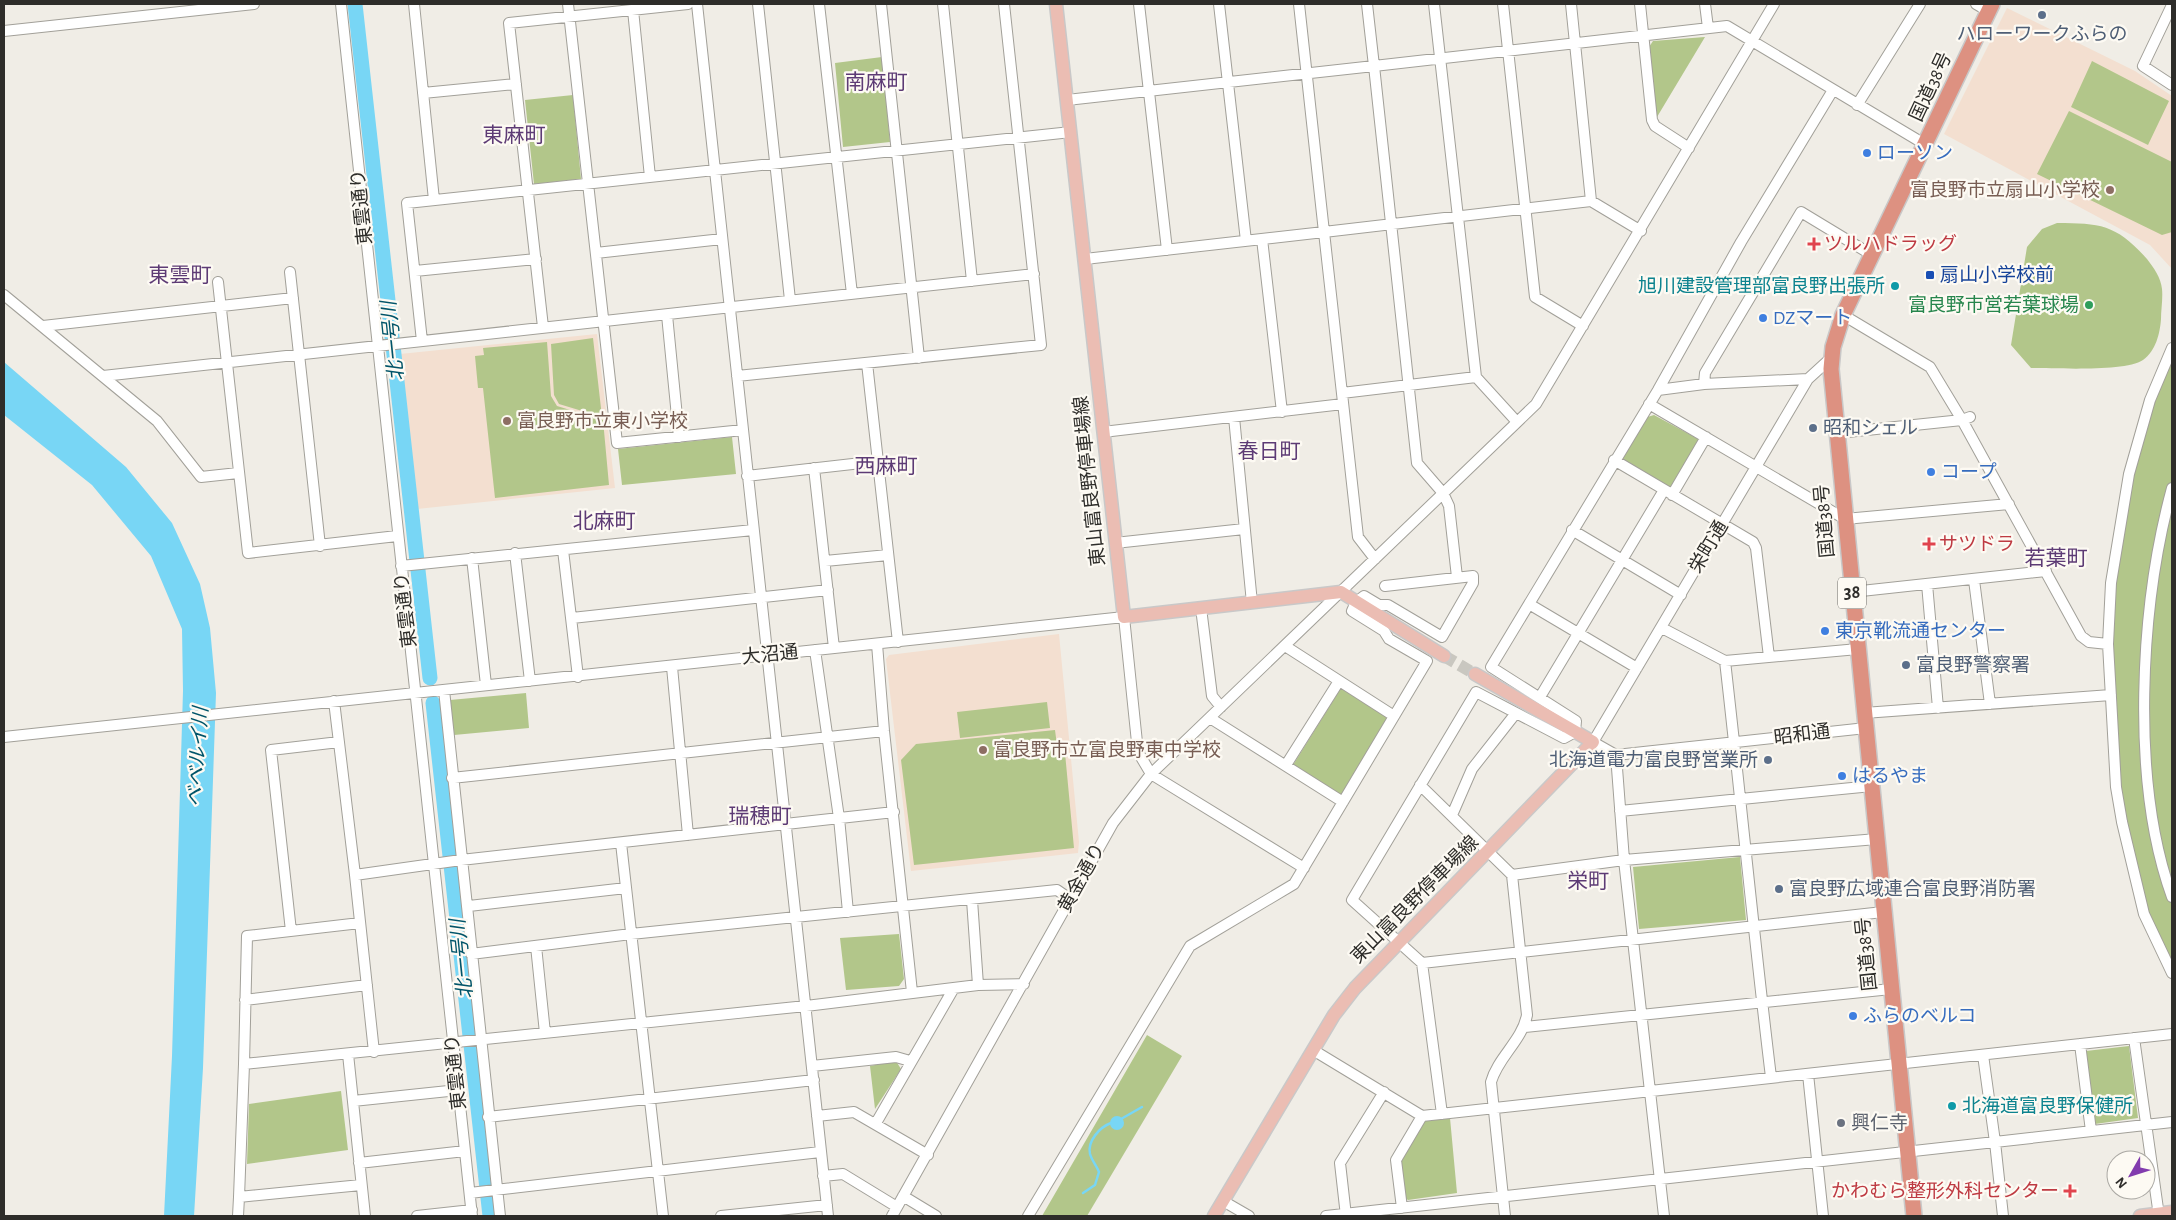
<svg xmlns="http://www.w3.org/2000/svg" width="2176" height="1220" font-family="'Alegreya Sans','Noto Sans JP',sans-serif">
<rect width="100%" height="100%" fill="#f0ede6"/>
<path fill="#f3dfd0" d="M2007,8L2135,71L2172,96V269L2150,245L1944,134Z
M597,334L615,488L417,509L400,354Z
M1059,634L1079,842L1078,853L911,871L886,659L889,655Z"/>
<path fill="#b2c68a" d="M1705,37L1657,117L1649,47L1653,41Z
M882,57L890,142L843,147L835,63Z
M2092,61L2169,101L2148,145L2071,107Z
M573,95L581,179L534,184L525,100Z
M2069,111L2172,162V232L2162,235L2037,174Z
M2057,223C2101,223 2117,225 2147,259C2154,268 2161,278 2162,289C2163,298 2161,310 2161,319C2160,333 2156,351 2143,360C2125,372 2056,368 2031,368L2011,345L2027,247L2042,229Z
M593,338L602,417L559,404L554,395L551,344Z
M547,342L551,396L557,406L603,420L609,485L495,498L483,388H478L475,356L484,355L483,348Z
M2172,348V973L2144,914L2122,822L2108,644L2129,474Z
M1654,415L1700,440L1671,490L1619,458L1644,418Z
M732,437L736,474L622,485L618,449Z
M1341,688L1388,718L1341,795L1293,765Z
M526,693L529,728L454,735L450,700Z
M1047,702L1050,728L960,738L957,712Z
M1055,730L1058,753H1065L1074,848L914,865L901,760L916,744Z
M1740,857L1746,920L1639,929L1633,867Z
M899,934L904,979L899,986L846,990L840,938Z
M1147,1035L1182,1056L1087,1216H1042Z
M2129,1046L2138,1118L2095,1124L2086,1051Z
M896,1061L901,1069L875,1109L870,1066Z
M341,1091L348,1150L247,1164L249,1104Z
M1450,1118L1457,1193L1408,1200L1405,1198L1401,1162L1423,1121Z"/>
<path fill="#78d6f5" d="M4,362L126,467L172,523L200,584L210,628L216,693L203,1068L194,1216H164L172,1056L183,691L182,629L151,556L92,485L4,415Z
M1110 1123a7 7 0 1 1 14 0a7 7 0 1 1-14 0Z"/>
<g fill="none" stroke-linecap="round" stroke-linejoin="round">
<path stroke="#78d6f5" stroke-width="2.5" d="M1121,1119L1142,1107
M1083,1193L1095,1185L1099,1172C1097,1166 1092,1161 1090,1154C1087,1141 1100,1127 1111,1123"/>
<path stroke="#78d6f5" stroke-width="15" d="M355,4L430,678
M433,703L490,1216"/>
<path stroke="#c9c7c0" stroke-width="12" stroke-dasharray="12 6" stroke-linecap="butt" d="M1444,656L1475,674"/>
<defs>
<path id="minor" d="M341,4L472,1216
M414,4L434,200
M568,4L617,443L743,430
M697,4L828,1216
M758,4L790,300
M819,4L852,294
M881,4L919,358
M943,4L972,281
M1139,4L1167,250
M1219,4L1246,241
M1434,4L1476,377L1517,422
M1503,4L1535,297L1583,326
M1571,4L1591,201
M1640,4L1652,120L1655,126L1689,148
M1705,4L1708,28
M1976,4L1988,11
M2172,5L2143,66L2172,85
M633,10L650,177
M4,31L254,4
M1833,90L1741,242L1658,390L1491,667L1576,721L1575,732L1564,738L1476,692L1352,900L1422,963L1883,912
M423,93L516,84
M1067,100L1374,66L1367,4
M1857,105L1920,4
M1262,239L1282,412
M596,253L722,239
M1085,259L1324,232L1299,4
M415,271L536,259
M290,272L320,546
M218,282L248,553L397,536
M4,295L157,421L201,477L238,473
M667,315L679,437
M1843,315L1930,367L1962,420L2081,636L2089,642L2108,644
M43,326L293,298
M543,327L509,23L688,4
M422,341L407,203L1071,132
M2172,348L2150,400L2129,474L2111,583L2108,644L2116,787L2122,822L2144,914L2172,973
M1831,358L1808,379L1593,742L1616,755L1866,728
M867,363L898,642
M103,376L1034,274
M737,376L1041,345L1004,4
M1704,384L1705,373L1801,212L1872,255
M1658,390L1704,384L1808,379
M1342,393L1476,377
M1649,404L1845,519L2009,504
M1234,417L1252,603
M1103,432L1343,404
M1838,433L1962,420L1970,417
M1614,460L1753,542L1756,548L1769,657
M814,468L834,648
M747,476L879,461
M2172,488C2140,606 2130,781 2172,897
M1672,495L1706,437
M1572,530L1681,595
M1115,543L1244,529
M563,550L578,677
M515,553L530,681
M472,558L486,685
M1375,559L1358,537L1324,232L1591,201L1641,231
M825,561L888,555
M401,566L753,530
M1457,577L1449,506L1443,493L1417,463L1374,66L1727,26L1926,145
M1974,580L1990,704
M1927,584L1938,708
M1852,592L2046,571
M1529,604L1637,668
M1201,608L1212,696L1221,707
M572,618L828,590
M1662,628L1725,661L1858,649
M877,644L884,731L912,992
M1285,646L1394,716
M815,650L839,818L848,912
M1725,661C1741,800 1754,939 1771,1077
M672,667L688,835
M444,690L500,1216
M1540,697L1664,490
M334,701L355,875
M1864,713L2111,695
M1210,718L1343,802
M4,737L1124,617L1138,752L1151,774L1304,868
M1616,755L1624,860L1664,1216
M1286,765L1339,681
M452,778L884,731
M1420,785L1512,875L1624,860L1877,839
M1620,811L1872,786
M1452,815L1472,769L1516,713
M621,843L663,1216
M972,900L978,985
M469,906L626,888
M360,923L247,936L244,1064L806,1006L978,985L1024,984
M291,931L271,750L339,742
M536,946L545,1033
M471,954L631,934L1057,890L1070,899
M1422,963L1442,1114
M245,1000L367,985
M1525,1027L1891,989
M2134,1038L2159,1216
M2080,1044L2091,1131
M1313,1050L1422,1116L2172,1034
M374,1052L355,875L461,860L894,812
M348,1054L365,1216
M1983,1055L1995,1142L2172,1122
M812,1066L896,1057L910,1061
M1808,1074L1823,1216
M353,1101L458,1090
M817,1116L854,1112L928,1155
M488,1117L814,1080
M876,1123L954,988
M359,1163L465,1151
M823,1176L843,1174L897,1207
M470,1193L820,1152
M903,1196L936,1216
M239,1197L244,1064
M1223,1201L1249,1216
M1402,1208L1396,1160L1422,1116
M238,1216L239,1197L361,1185
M417,1216L472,1210
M721,1216L827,1205
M892,1216L1113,823L1151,774L1536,404L1774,4
M1028,1216L1190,946L1294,884L1427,661L1389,639L1384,631L1352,611L1356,602L1364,596L1379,605H1388L1442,637L1473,583V576L1385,586
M1326,1216L1995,1142L2003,1216
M1346,1216L1340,1163L1384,1092
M1505,1216L1491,1082C1498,1057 1522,1041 1527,1015L1512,875"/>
<path id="major" d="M1056,4L1124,617L1341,592L1444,656
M1214,1216L1334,1015L1355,988L1593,742L1475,674
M2140,1216L2172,1212"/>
<path id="highway" d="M1914,1216L1831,369L1833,347L1843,315L1992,4"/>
</defs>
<use href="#minor" stroke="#a2a099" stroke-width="12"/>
<use href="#major" stroke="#c9c8c8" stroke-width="15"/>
<use href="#highway" stroke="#c9c8c8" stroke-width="18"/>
<use href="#minor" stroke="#fff" stroke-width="10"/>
<use href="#major" stroke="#ebbdb3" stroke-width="12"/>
<use href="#highway" stroke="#dd9181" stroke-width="15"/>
</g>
<g fill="#5c6f8a" stroke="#fdfaf3" stroke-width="2">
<circle cx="2042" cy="15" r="5"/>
<circle cx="1813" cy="428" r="5"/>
<circle cx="1906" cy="665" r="5"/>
<circle cx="1768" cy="760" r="5"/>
<circle cx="1779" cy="889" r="5"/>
</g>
<g fill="#3f7fe0" stroke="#fdfaf3" stroke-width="2">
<circle cx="1867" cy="153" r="5"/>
<circle cx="1763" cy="318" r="5"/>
<circle cx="1931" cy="472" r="5"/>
<circle cx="1825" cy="631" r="5"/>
<circle cx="1842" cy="776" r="5"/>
<circle cx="1853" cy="1016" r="5"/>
</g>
<g fill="#8d6e63" stroke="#fdfaf3" stroke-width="2">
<circle cx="2110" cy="190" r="5"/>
<circle cx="507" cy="421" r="5"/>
<circle cx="983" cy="750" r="5"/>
</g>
<g fill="#e0444e" stroke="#fdfaf3" stroke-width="2">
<path d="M1811.5 236.5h5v5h5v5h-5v5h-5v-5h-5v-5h5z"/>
<path d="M1926.5 536.5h5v5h5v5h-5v5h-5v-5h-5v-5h5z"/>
<path d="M2067.5 1183.5h5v5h5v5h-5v5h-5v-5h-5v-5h5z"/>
</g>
<rect fill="#1a4fb4" stroke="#fdfaf3" stroke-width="2" x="1925" y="270" width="10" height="10" rx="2.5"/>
<g fill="#0f9aa8" stroke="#fdfaf3" stroke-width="2">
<circle cx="1895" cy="286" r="5"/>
<circle cx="1952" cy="1106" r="5"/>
</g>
<circle fill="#2e9e5b" stroke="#fdfaf3" stroke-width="2" cx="2089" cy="305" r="5"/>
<circle fill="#6b7280" stroke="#fdfaf3" stroke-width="2" cx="1841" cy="1123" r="5"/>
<g text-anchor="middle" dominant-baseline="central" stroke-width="4.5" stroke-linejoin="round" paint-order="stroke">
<rect fill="#fdfaf3" stroke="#6c6a66" stroke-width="1" x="1838" y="577.5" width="28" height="31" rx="4"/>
<g font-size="18" font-weight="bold" fill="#2e2d2a">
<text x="1852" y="593">38</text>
</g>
<g font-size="19" fill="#4e5e75" stroke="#fdfaf3" text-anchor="start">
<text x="2042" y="34" text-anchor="middle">ハローワークふらの</text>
<text x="1823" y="428">昭和シェル</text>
<text x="1916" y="665">富良野警察署</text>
<text x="1758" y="760" text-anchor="end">北海道電力富良野営業所</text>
<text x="1789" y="889">富良野広域連合富良野消防署</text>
</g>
<g font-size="19" fill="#2e2d2a" stroke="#fdfaf3">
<text transform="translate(1931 87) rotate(-65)">国道38号</text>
<text transform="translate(362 207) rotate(-96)">東雲通り</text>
<text transform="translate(1090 481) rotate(-96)">東山富良野停車場線</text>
<text transform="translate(1825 521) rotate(-95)">国道38号</text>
<text transform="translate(1709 547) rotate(-59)">栄町通</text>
<text transform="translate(406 610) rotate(-97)">東雲通り</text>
<text transform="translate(770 655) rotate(-6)">大沼通</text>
<text transform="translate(1802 735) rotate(-7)">昭和通</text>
<text transform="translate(1082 878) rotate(-61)">黄金通り</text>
<text transform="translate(1415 900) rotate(-45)">東山富良野停車場線</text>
<text transform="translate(1867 954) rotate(-96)">国道38号</text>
<text transform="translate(456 1072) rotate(-96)">東雲通り</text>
</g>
<g font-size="19" fill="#366cbe" stroke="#fdfaf3" text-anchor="start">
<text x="1877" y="153">ローソン</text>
<text x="1773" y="318">DZマート</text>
<text x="1941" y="472">コープ</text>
<text x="1835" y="631">東京靴流通センター</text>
<text x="1852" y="776">はるやま</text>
<text x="1863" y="1016">ふらのベルコ</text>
</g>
<g font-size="19" fill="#785e54" stroke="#fdfaf3" text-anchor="start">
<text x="2100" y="190" text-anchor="end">富良野市立扇山小学校</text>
<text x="517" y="421">富良野市立東小学校</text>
<text x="993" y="750">富良野市立富良野東中学校</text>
</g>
<g font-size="19" fill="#be3a42" stroke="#fdfaf3" text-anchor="start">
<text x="1824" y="244">ツルハドラッグ</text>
<text x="1939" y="544">サツドラ</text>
<text x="2059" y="1191" text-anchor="end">かわむら整形外科センター</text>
</g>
<g font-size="19" fill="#164399" stroke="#fdfaf3" text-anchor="start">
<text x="1940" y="275">扇山小学校前</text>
</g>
<g font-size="19" fill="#0d838f" stroke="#fdfaf3" text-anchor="end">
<text x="1885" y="286">旭川建設管理部富良野出張所</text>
<text x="1962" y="1106" text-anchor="start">北海道富良野保健所</text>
</g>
<g font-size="19" fill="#27864d" stroke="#fdfaf3" text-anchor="end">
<text x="2079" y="305">富良野市営若葉球場</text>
</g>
<g font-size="19" fill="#5b616d" stroke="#fdfaf3" text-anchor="start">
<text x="1851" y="1123">興仁寺</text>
</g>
<g font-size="20" font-style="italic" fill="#005469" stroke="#fdfaf3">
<text transform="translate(393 341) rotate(-96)">北一号川</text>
<text transform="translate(198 757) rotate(-86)">ベベルイ川</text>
<text transform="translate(462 959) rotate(-96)">北一号川</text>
</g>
<g font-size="21" fill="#5d3b75" stroke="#fdfaf3">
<text x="876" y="82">南麻町</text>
<text x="514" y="135">東麻町</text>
<text x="180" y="275">東雲町</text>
<text x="1269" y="451">春日町</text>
<text x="886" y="466">西麻町</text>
<text x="604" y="521">北麻町</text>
<text x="2056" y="558">若葉町</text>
<text x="760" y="816">瑞穂町</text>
<text x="1588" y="881">栄町</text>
</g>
</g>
<rect width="2176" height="1220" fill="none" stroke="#2e2d2a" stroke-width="10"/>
<g transform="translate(2131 1175) rotate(231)"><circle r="24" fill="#fdfaf3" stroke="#aaa8a3"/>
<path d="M0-4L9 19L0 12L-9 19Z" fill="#823bae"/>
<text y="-8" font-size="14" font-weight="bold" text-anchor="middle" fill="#2e2d2a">N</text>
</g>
</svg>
